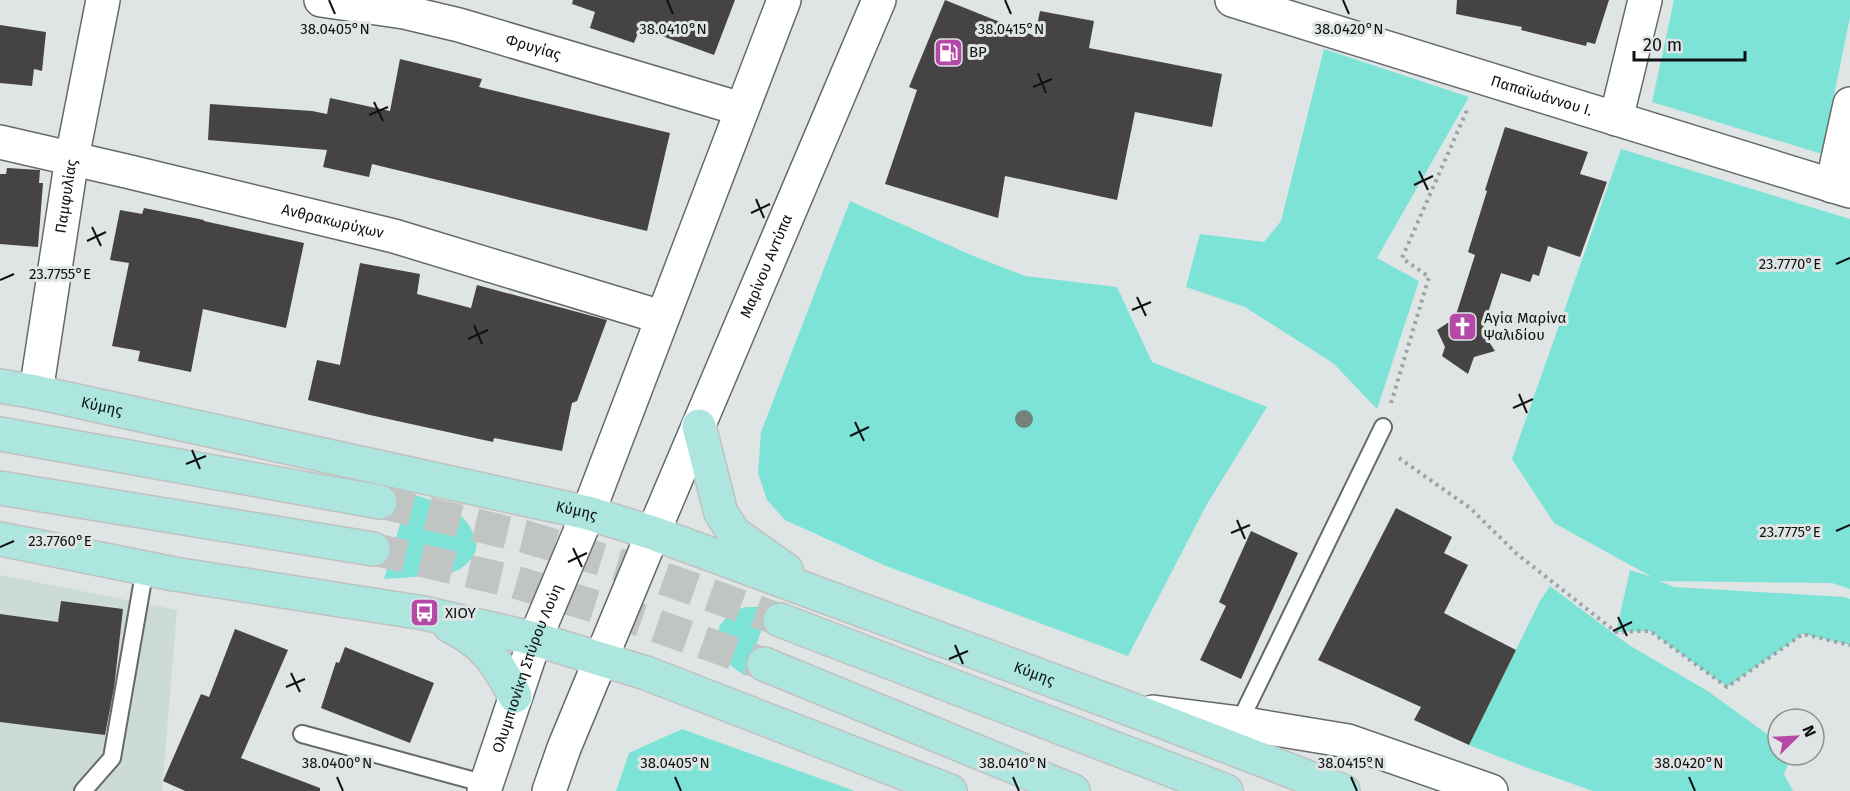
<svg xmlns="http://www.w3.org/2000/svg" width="1850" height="791" font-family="'Fira Sans',sans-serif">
<rect width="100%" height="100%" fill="#dfe5e4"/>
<path fill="#ccdad8" d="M0,575L177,610L162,791H0Z"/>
<path fill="#7de3d7" d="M1674,0H1850V17L1822,154L1652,102Z
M1324,49L1469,97L1377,258L1419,281L1377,409L1333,363L1245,307L1186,287L1200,234L1264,242L1281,221Z
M1621,149L1850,219V589L1832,583L1659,581L1674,587L1844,597L1850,599V645L1803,634L1727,687L1650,631L1616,632L1630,570L1652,577L1554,523L1512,459Z
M850,201L971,255L1025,276L1117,287L1152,362L1267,407L1207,504L1128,656L886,566L785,520L767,500L758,473L761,432Z
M409,493C434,501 464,508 474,535C478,544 477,550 472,558C465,567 455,573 444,575L384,579Z
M1550,586L1629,645L1709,692L1778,742V755H1792L1784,774L1793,791H1593L1525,767L1469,745L1540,601Z
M747,607H762L769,609L745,676C737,670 729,665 723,657C708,634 723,612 747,607Z
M682,729L855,791H616L629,753Z"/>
<path fill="#464345" d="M573,0H735L714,55L640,28L634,43L590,28L595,12L572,4Z
M945,0L1035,36L1040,11L1094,21L1089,48L1222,74L1212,127L1135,112L1117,200L1005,176L998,218L885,184L917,90L909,87Z
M1457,0H1609L1595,44L1587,42L1586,46L1521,30L1522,27L1456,14Z
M0,25L46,32L42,71L34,69L32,86L0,83Z
M400,59L482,79L479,87L670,133L647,231L372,164L369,177L323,167L327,150L208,140L210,104L312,111L327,114L330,98L390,111Z
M1505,127L1588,152L1580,174L1607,182L1580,257L1548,246L1539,276L1533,274L1530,282L1501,273L1482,331L1495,351L1474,357L1468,374L1442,356L1445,347L1437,330L1455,318L1475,255L1468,252L1487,191L1485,190Z
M7,168L40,170L39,183H43L38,247L0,244V174H6Z
M144,208L204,220V221L304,243L286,328L203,309L191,372L138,361L140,351L112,346L129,263L110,260L120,210L142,214Z
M360,263L420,274L417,294L471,308L477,285L607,320L577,401L572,403L562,451L494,438L493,442L370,415L308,400L317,360L340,365Z
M1396,508L1452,537L1444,553L1468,565L1444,613L1516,650L1469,745L1414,720L1421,707L1318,660Z
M1251,531L1298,553L1241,679L1200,660L1226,606L1219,602Z
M61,601L123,609L114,688L105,735L0,722V614L58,622Z
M235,629L288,650L241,758L320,788V791H185L163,781L201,694L209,697Z
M345,647L434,683L410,743L321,708L336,662L339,663Z"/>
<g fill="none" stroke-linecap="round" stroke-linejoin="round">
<path stroke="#c0c5c4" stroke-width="33" stroke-dasharray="33 16" stroke-linecap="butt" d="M380,502L526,537L654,575L780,620
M373,549L515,582L640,620L764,664"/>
<defs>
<path id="service" d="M1239,723L1383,427
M302,734L486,784
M83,791L112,758L145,568"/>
<g id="minor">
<path id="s1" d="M321,0L404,12L459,25L741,109"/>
<path d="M1616,119L1645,0"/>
<path id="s2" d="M0,142L126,171L394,236L661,317"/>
<path d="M1832,186L1850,104"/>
<path id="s3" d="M36,392L72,158L103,0"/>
</g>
<g id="tertiary">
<path id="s4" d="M1232,0L1850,191"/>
<path d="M588,513L784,0"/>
<path id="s5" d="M653,533L879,0"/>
<path d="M1153,712L1239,723L1348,741L1491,791"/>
</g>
<g id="secondary">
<path id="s6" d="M484,791L535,639L588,513"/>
<path d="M549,791L564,748L653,533"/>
</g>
<g id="primary">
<path id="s7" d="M0,386L36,392L588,513L653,533L1130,709L1343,791"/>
<path d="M699,426L721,513L734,533L786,570"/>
<path d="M0,434L380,502"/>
<path d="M0,488L373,549"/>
<path d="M0,539L174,574L424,613L535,639L646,673L950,791"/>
<path d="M780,620L1226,791"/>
<path d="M450,626C485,643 497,662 515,696"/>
<path d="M764,664L1073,791"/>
</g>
</defs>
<use href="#service" stroke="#656a69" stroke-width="20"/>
<use href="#minor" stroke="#656a69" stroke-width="36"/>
<use href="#tertiary" stroke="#656a69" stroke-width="36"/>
<use href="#secondary" stroke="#656a69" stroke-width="36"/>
<use href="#primary" stroke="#c1c1c1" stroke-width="36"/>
<path stroke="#9ea2a2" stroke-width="4" stroke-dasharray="3 4.5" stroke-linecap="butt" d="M1391,403L1429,277L1402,258L1468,108
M1399,458L1470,508L1517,554L1616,632L1650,631L1727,687L1803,634L1850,645"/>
<use href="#service" stroke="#fff" stroke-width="16"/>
<use href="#minor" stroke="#fff" stroke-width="33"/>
<use href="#tertiary" stroke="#fff" stroke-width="33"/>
<use href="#secondary" stroke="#fff" stroke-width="33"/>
<use href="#primary" stroke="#ade6df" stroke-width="33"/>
</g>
<circle fill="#73817f" cx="1024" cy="419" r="9"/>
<path fill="none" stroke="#101212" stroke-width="2" d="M329,0L335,14M667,0L673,14M1005,0L1011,14M1343,0L1349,14M1038,73L1046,93M1033,87L1052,79M374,102L383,121M369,115L388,107M1419,171L1428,190M1414,185L1433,176M756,199L764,218M751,213L770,204M92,227L101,246M87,241L106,232M1836,264L1850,258M0,280L14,274M1137,297L1146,316M1132,310L1151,302M474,325L482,344M468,339L488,330M1519,394L1527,413M1513,408L1533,399M855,422L864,441M850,436L869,427M192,450L200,469M186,464L206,456M1237,520L1245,539M1836,531L1850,525M1231,533L1250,525M0,547L14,541M573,548L582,567M568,562L587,553M1618,617L1627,636M1613,631L1632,622M955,645L963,664M949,659L968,651M291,673L300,692M286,687L305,679M337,777L343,791M675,777L681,791M1013,777L1019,791M1351,777L1357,791M1689,777L1695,791"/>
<defs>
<symbol id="fuel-square" viewBox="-11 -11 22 22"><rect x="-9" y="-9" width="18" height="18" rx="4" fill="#b649a8" stroke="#dfe5e4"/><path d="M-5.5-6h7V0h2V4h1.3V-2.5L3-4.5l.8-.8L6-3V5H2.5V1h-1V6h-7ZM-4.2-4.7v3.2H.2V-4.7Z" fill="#fff"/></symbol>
<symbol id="church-square" viewBox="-11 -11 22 22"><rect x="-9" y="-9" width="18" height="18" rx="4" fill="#b649a8" stroke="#dfe5e4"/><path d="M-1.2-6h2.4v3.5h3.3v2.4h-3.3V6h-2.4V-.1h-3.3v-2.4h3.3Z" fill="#fff"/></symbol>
<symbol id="bus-square" viewBox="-11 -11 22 22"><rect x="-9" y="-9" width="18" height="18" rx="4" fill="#b649a8" stroke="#dfe5e4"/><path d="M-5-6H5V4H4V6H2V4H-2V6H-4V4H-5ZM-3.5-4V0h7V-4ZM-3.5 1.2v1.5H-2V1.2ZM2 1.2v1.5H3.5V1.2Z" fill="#fff"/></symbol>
</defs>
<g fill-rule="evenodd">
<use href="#fuel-square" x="932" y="36" width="33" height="33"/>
<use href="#church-square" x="1446" y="310" width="33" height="33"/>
<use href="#bus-square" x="408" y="596" width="33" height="33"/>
</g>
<g text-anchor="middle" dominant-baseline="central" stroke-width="6" stroke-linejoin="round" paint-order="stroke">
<g font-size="15" fill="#101212" stroke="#dfe5e4">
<text stroke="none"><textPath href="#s1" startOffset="218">Φρυγίας</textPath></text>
<text stroke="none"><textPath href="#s4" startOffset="324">Παπαϊωάννου Ι.</textPath></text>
<text stroke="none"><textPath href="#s3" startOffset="198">Παμφυλίας</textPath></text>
<text stroke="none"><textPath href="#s2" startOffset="342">Ανθρακωρύχων</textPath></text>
<text stroke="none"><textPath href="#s5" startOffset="290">Μαρίνου Αντύπα</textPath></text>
<text stroke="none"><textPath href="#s7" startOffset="104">Κύμης</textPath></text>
<text stroke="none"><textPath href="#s7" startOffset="590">Κύμης</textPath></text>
<text stroke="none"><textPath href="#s6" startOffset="130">Ολυμπιονίκη Σπύρου Λούη</textPath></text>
<text stroke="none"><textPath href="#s7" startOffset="1076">Κύμης</textPath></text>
</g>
<g font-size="15" fill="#101212" stroke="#dfe5e4" text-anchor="start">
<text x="969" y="52">BP</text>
<text x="1484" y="318">Αγία Μαρίνα<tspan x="1484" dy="17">Ψαλιδίου</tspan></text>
<text x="445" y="613">ΧΙΟΥ</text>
</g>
</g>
<g font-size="15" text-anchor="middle" fill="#101212" stroke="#dfe5e4" stroke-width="6" stroke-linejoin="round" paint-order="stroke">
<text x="335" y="34">38.0405°N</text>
<text x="673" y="34">38.0410°N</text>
<text x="1011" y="34">38.0415°N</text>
<text x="1349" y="34">38.0420°N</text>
<text x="1790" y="269">23.7770°E</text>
<text x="60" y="279">23.7755°E</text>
<text x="1790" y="537">23.7775°E</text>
<text x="60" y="546">23.7760°E</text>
<text x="337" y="768">38.0400°N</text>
<text x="675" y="768">38.0405°N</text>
<text x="1013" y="768">38.0410°N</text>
<text x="1351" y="768">38.0415°N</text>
<text x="1689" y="768">38.0420°N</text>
</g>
<g transform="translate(1796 737) rotate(66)"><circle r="28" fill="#dfe5e4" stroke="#8c9190" stroke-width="1.5"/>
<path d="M0-4.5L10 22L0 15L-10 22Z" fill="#b649a8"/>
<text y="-9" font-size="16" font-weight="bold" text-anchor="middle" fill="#101212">N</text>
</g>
<path d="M1634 51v9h111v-9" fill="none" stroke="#101212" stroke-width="3"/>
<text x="1643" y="51" font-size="18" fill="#101212" stroke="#dfe5e4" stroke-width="4.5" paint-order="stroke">20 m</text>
</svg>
